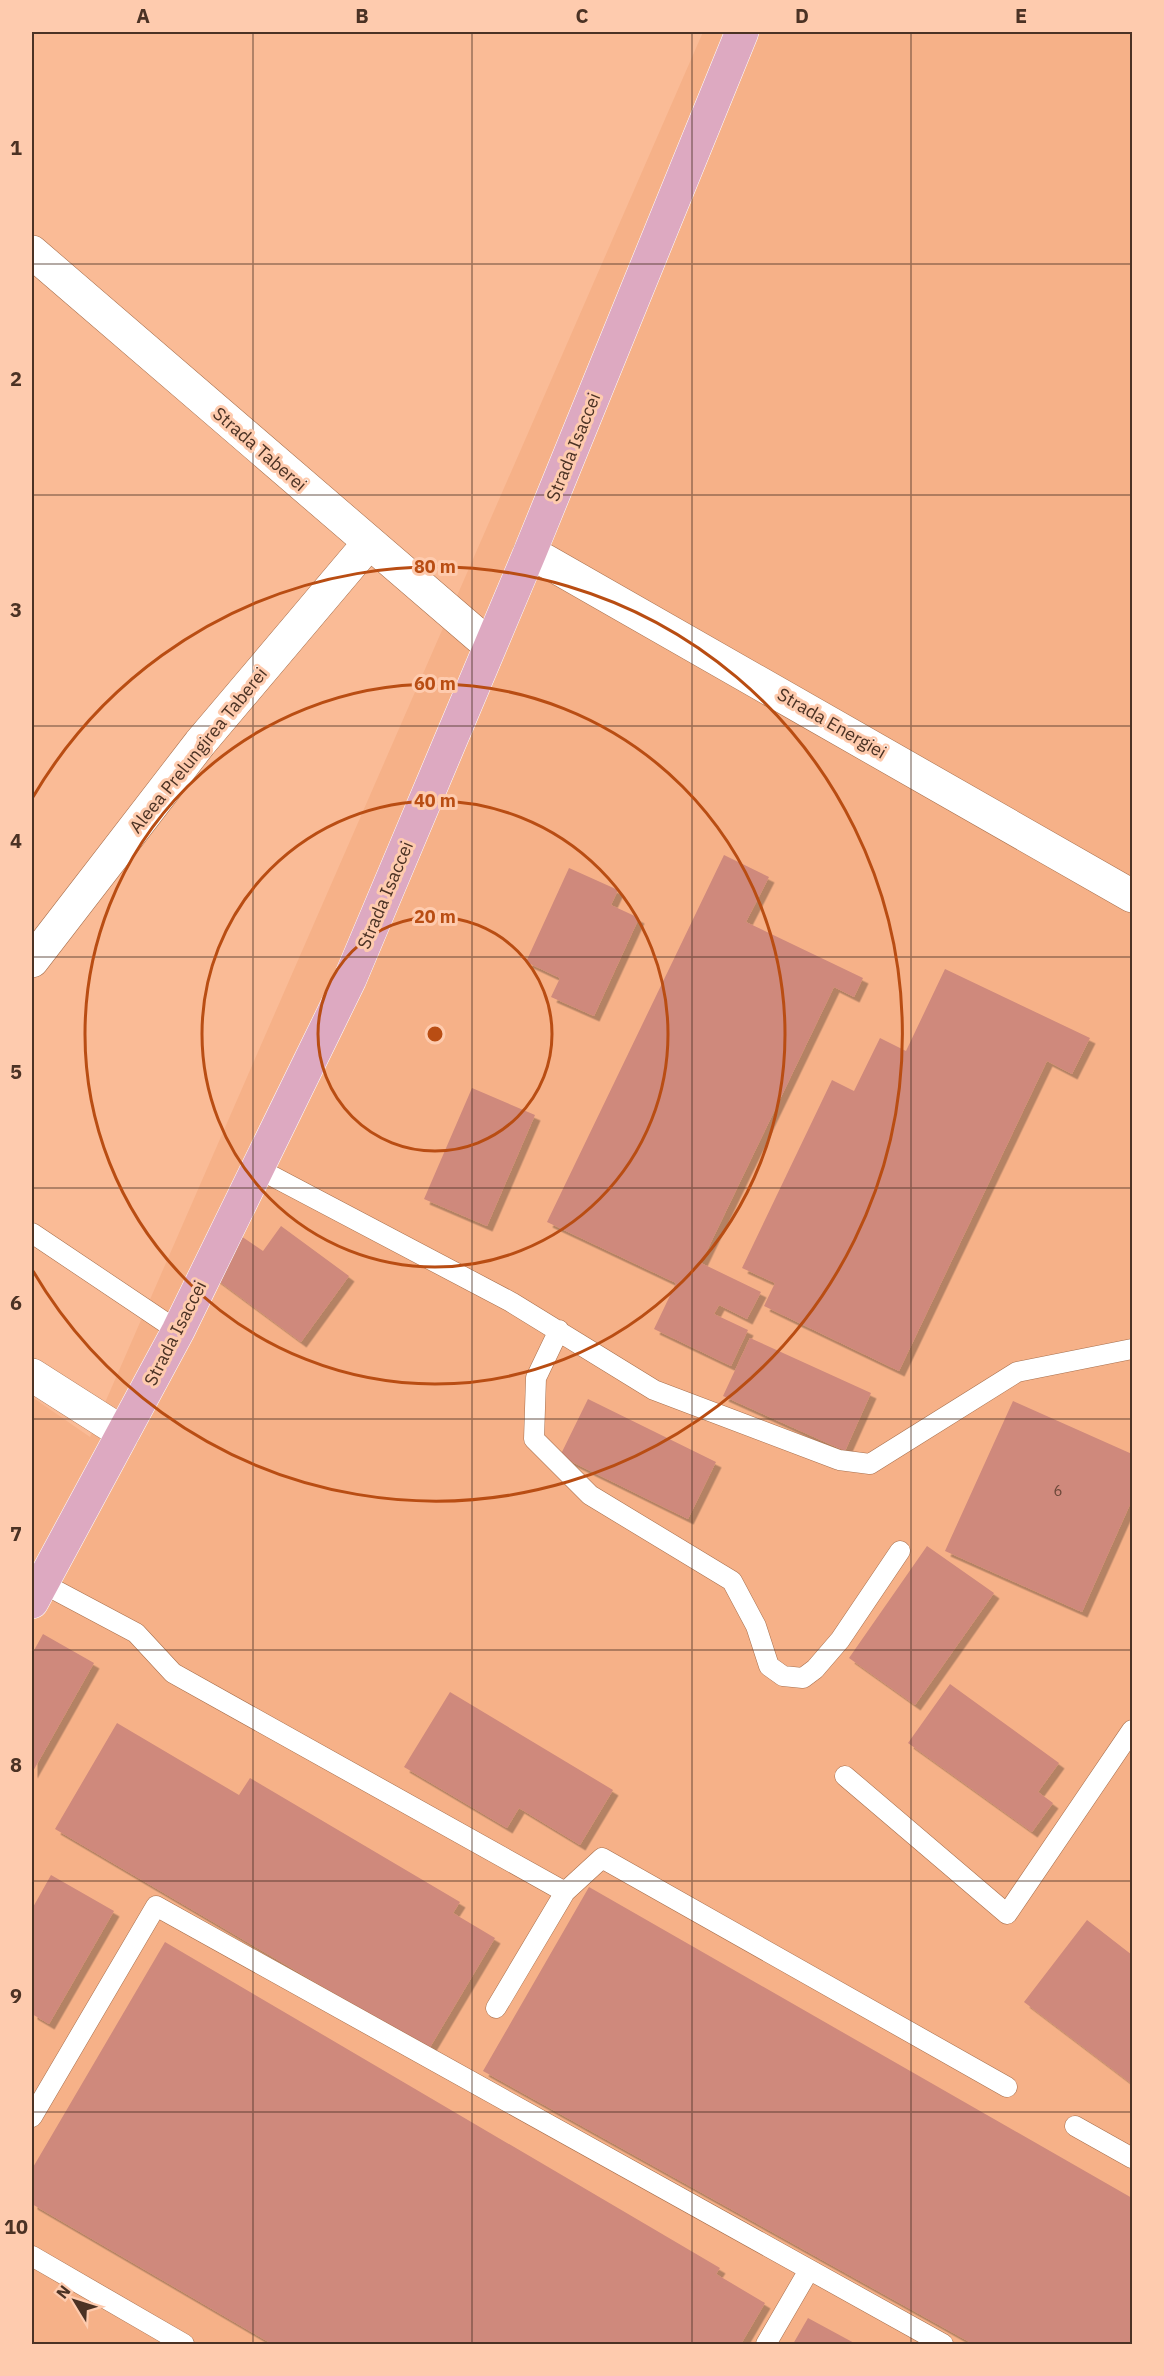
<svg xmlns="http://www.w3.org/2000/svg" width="1164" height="2376" font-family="'IBM Plex Sans',sans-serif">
<defs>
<filter id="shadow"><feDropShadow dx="5.5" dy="5.5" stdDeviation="0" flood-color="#0004"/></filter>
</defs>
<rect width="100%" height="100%" fill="#fabb96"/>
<path fill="#f6b188" d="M703,32H1132V2344H32V1397L90,1437Z"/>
<path fill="#cf897c" filter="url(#shadow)" d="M724,855L769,877L746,922L863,978L854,997L834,987L701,1263L761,1292L747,1319L719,1305L714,1314L748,1330L731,1366L654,1329L676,1283L547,1222Z
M569,868L618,890L611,905L639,918L594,1016L551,997L560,978L526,962Z
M945,969L1090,1038L1072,1074L1047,1061L899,1371L764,1306L775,1283L742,1268L832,1080L854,1091L880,1038L906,1051Z
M472,1088L535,1115L487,1226L424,1199Z
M281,1226L349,1276L301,1342L212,1276L241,1236L263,1251Z
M750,1338L871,1393L845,1451L723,1396Z
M588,1399L716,1462L688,1519L560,1456Z
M1013,1401L1132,1454V1500L1082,1612L945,1551Z
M927,1546L994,1593L915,1705L849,1658Z
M43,1634L94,1663L32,1773V1654Z
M950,1684L1059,1763L1038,1792L1053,1803L1032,1832L908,1743Z
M450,1692L613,1790L580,1845L519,1808L507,1828L404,1767Z
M117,1723L239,1795L250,1778L460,1902L453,1913L495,1938L429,2049L55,1829Z
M51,1875L114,1911L49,2024L32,2014V1909Z
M589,1887L1132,2198V2344H973L483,2071Z
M1087,1920L1132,1955V2084L1024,2002Z
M165,1942L720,2268L716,2274L765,2303L741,2344H272L32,2204V2169Z
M808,2318L856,2344H793Z"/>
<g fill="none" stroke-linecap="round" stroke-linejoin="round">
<defs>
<path id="service" d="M257,1168L511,1302L654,1390L839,1460L870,1464L1017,1372L1132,1349
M32,1233L178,1331
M559,1330L536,1378L534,1439L590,1495L732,1581L756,1626L769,1666L783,1676L803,1678L815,1669L840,1640L900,1551
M42,1583L136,1633L173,1673L565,1892
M845,1776L1007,1914L1132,1730
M496,2008L565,1892L602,1858L1007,2087
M32,2117L156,1906L943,2344
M1075,2126L1132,2158
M32,2256L184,2344
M766,2344L809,2270"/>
<path id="minor" d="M32,961L200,743L369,543
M32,1375L123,1433"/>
<path id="tertiary" d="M32,252L490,646
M530,552L1132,896"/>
<path id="primary" d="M32,1602L178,1331L350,979L530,552L742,32"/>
</defs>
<use href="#service" stroke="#a76e4b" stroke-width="21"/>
<use href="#minor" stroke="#a76e4b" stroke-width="34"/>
<use href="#tertiary" stroke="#a76e4b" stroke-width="34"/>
<use href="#primary" stroke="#fff" stroke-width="34"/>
<use href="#service" stroke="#fff" stroke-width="20"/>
<use href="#minor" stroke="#fff" stroke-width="33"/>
<use href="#tertiary" stroke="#fff" stroke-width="33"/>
<use href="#primary" stroke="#dda9c1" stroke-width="33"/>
</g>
<path fill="none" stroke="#4b3224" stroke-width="1.5" stroke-opacity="0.55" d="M253,32V2344M472,32V2344M692,32V2344M911,32V2344M32,264H1132M32,495H1132M32,726H1132M32,957H1132M32,1188H1132M32,1419H1132M32,1650H1132M32,1881H1132M32,2112H1132"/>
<g fill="none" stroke="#b94d13" stroke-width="3">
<circle cx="435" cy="1034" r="117"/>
<circle cx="435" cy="1034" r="233"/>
<circle cx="435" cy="1034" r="350"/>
<path d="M33 797A467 467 0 1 1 33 1271"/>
</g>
<g text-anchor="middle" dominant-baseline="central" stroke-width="6" stroke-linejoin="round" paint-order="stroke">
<g font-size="15" fill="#6c483a">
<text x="1058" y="1490">6</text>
</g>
<g font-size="18" fill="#4b3224" stroke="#fecbae">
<text transform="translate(573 447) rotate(-68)">Strada Isaccei</text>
<text transform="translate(260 449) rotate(41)">Strada Taberei</text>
<text transform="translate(832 723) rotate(30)">Strada Energiei</text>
<text transform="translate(198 750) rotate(-51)">Aleea Prelungirea Taberei</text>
<text transform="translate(385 895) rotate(-67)">Strada Isaccei</text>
<text transform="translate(175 1333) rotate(-63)">Strada Isaccei</text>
</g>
</g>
<circle cx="435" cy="1034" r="9" fill="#b94d13" stroke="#fecbae" stroke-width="3"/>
<g font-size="18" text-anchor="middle" font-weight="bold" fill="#b94d13" stroke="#fecbae" stroke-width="6" stroke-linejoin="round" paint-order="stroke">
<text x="435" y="573">80 m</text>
<text x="435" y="690">60 m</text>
<text x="435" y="807">40 m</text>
<text x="435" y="923">20 m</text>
</g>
<rect width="1164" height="2376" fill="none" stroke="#fecbae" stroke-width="66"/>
<g transform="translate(75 2301) rotate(308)" stroke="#fecbae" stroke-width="4.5" paint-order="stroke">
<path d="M0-4.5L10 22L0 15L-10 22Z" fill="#4b3224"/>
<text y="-9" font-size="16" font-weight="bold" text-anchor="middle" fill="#4b3224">N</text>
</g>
<rect x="33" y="33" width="1098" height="2310" fill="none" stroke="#4b3224" stroke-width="2"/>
<g font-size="20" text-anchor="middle" font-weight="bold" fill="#4b3224">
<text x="143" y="23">A</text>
<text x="362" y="23">B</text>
<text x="582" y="23">C</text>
<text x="802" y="23">D</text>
<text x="1021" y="23">E</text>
<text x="16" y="155">1</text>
<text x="16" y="386">2</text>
<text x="16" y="617">3</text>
<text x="16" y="848">4</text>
<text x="16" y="1079">5</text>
<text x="16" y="1310">6</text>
<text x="16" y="1541">7</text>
<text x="16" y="1772">8</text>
<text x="16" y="2003">9</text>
<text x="16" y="2234">10</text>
</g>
</svg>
